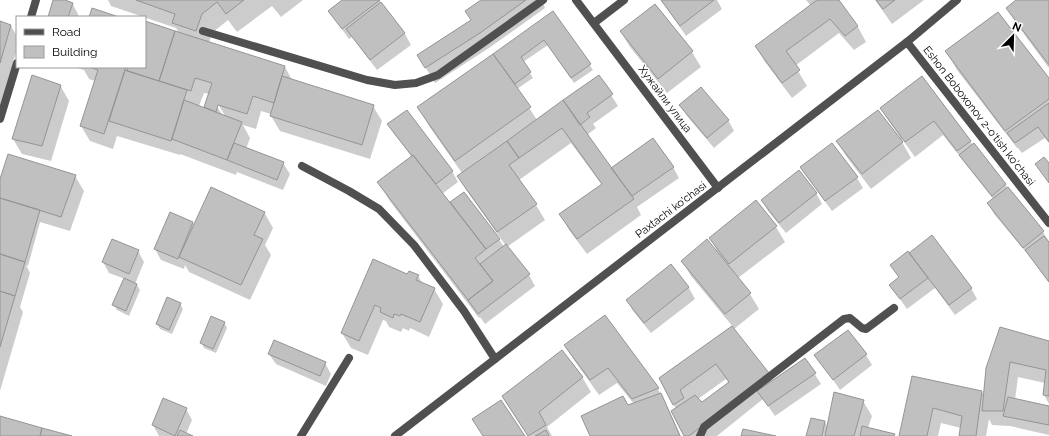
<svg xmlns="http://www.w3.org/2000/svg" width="1049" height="436" font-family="Raleway,sans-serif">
<rect width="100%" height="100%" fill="#fff"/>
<path fill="#0003" fill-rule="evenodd" d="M54,0H62L72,3L78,14V17H49Z
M108,0H303L281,17L272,6L237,32L228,20L212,33L209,43L285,67L292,80L373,106L382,121L370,159L280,131L271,116V114L261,111L256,129L243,125L250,138L246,149L283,163L290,174L283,190L237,172L236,175L180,154V155L117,136L113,149L90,141L81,126L95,81L89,79L84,70L74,67H145V23L179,33L176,28L111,6ZM204,93L210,94L205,109L199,106ZM217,102L225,116H223L215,103Z
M344,0H379L405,34L411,45L377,70L352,37L349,39L336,21L330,11Z
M483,0H541L545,8L489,48L435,83L418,55L472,21Z
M661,0H717L722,9L686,36Z
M806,0H837L858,27L866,42L854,50L839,33L795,66L807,86L792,98L765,62L756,47L811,6Z
M875,0H924L892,24Z
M1018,0H1049V68L1018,26L1007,8Z
M655,5L692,52L701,67L667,93L630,47L621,32Z
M553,12L593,70L574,83L548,45L523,62L533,78L517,89L537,120L599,76L618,106L593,124L596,128L587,135L614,173L673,167L679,178L637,207L641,215L587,254L569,230L561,215L602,185L571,143L519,180L536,205L545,220L507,247L529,275L535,286L485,324L480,317L479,318L389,200L379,182L412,157L395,135L389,124L452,171L458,182L442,194L453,208L454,207L451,203L499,239L504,247L506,246L467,191L458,176L462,173L429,126L418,107L496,57Z
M0,22L11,26L17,36V49L5,90L6,93L0,114Z
M946,51L1049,79V143L1045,138L1022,153L1018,148H1017L957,70Z
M922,77L973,145H974L1043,232L1049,242V283L1030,257L994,214L988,203L993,199L943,135L915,157L902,139L901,140L911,158L871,189L846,156L837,141L899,139L900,137L890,123L881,108Z
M60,85L69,101L51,161L22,154L13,139Z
M681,105L728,120L734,131L714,148L687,116Z
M801,167L857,178L863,188L832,211L808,178Z
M75,176L84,191L70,231L40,222L28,266L26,265L30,273L20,307L23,312L0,391V183Z
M816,193L822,204L786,233L768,211L762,200Z
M756,202L776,227L785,242L738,278L750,294L759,309L734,329L768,373L773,381L805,359L821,384L775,416L763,399L717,436H685L676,409L660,378L733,327L691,276L682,261L719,254L710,238ZM726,379L729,383L702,404L698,399Z
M264,212L273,228L265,245L271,255L250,300L189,272L185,265L184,269L161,260L155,249L170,213L193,223L195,226Z
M138,251L144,262L135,284L137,285L140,290L129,316L117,310L114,305L125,279L109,273L103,262Z
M908,253L971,288L977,299L955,315L935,288L907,309L890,285L899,278L891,265Z
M671,266L689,288L695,299L651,333L633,311L627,300Z
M408,275L418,276L423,284L434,289L443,304L429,337L410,328L409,331L403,328L401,332L389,327L386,321L383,320L368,355L351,348L342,333Z
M180,304L183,309L172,334L160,329L157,324Z
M604,317L658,389L666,404L681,436H591L628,407L634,404L617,383L599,395L574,360L565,345Z
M224,322L227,328L216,353L204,348L201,342Z
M1049,342V404L1044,395L1045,383L1018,377L1015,400L1049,407V435L1010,426L992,425L989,419L986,436H960L961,428L941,423L938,436H900L912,377L982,392L985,397L987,368Z
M269,354L325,363L331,374L326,386L276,364Z
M816,355H866L872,365L840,390Z
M582,377L591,392L547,427L552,436H528L503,397Z
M863,401L872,416L868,428L894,434L895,436H807L825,422L828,428Z
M186,409L192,420L186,434L191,436H159L153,425Z"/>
<path fill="#c0c0c0" stroke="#949494" d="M53,0H65L73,3L68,17H48Z
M136,0H244L226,14L217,2L202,14L196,31L172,23L175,14Z
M342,0H380L342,29L328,11Z
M481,0H526L480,33L425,68L417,55L471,20L465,11Z
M661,0H714L680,26Z
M817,0H839L858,26L845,36L830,19L786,51L800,70L782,83L755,46Z
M876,0H895L883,9Z
M1016,0H1049V65L1006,8Z
M381,2L405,33L370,60L346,29Z
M655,4L693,51L658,79L620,31Z
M92,8L119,17H89Z
M553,11L591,64L571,78L544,40L521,57L531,72L515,84L493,54Z
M998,12L1049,78V99L1005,131L945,51Z
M0,21L11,25L0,63Z
M145,21L175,31L159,81L127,71L128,67H145Z
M175,31L285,66L274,103L253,96L247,114L218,105L216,112L204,107L212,83L195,78L191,91L159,81Z
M493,54L531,107L455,161L417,107Z
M89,67H126L104,134L80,126L98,70Z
M125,70L187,90L171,141L109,121Z
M32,75L61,85L42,146L12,139Z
M599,75L613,94L587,113L590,117L580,125L563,100Z
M282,76L374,105L362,145L270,116Z
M922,76L971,141L957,151L934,121L905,142L880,108Z
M701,87L729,120L707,138L679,105Z
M184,100L242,122L227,160L172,139Z
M563,100L634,199L577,239L559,214L602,184L562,128L519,158L507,141Z
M1049,103V142L1038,127L1015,143L1007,133Z
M407,110L453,171L436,184L413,155L412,156L387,124Z
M878,110L903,142L862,174L836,141Z
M653,138L674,167L632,196L611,168Z
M507,141L519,158L509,165L537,204L497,232L457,176Z
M234,143L284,162L277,180L227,160Z
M832,143L858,177L825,201L800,167Z
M974,143L1006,184L992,196L959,155Z
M8,154L76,175L61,217L0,198V179Z
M413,155L486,249L475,258L493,281L468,300L377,182Z
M1044,157L1049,163V183L1035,164Z
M799,170L817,193L779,223L761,200Z
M211,187L265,212L254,235L263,239L241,285L179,257Z
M1008,187L1044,231L1023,248L987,203Z
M464,192L500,239L486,249L450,202Z
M0,198L40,210L25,262L0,254Z
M756,200L777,226L729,264L709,238Z
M170,212L193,222L178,259L154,249Z
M932,235L972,288L949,305L909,253Z
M1044,236L1049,242V282L1025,250Z
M112,239L139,250L129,274L102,262Z
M707,239L751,293L725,314L681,261Z
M506,244L530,274L478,314L468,300L493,281L480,264Z
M908,251L928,278L900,299L889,285L899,277L890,265Z
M0,254L25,262L15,296L0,291Z
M373,259L407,274L409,271L419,275L416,280L435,288L420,322L401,314L400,316L394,314L393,318L380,312L381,308L375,305L359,341L341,333Z
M671,264L689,287L644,323L626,300Z
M124,278L137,284L126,311L112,305Z
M0,291L15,296L0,347Z
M167,297L181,303L169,330L156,324Z
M605,315L659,388L632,399L608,368L590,380L564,345Z
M211,316L225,322L213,349L200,343Z
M732,326L769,373L689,436H684L671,411L695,395L702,402L729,382L716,364L680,390L684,398L673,405L659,378Z
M1000,327L1049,341V396L1043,395L1046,370L1010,362L1003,411H982L986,368Z
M848,330L867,354L833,380L814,355Z
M274,340L326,362L320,376L268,354Z
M562,350L583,377L539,412L546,425L528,436L502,396Z
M805,358L816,373L768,406L757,391Z
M912,376L982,391L976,436H959L962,416L933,408L927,436H899Z
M834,392L864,400L854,436H825Z
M661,393L680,436H590L581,416L623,396L628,405Z
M1008,397L1049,406V425L1003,416Z
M163,398L187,408L175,436L152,425Z
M501,400L525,436H483L472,419Z
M0,416L42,428L40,436H0Z
M811,418L825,421L822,436H806Z
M862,426L895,434L894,436H860Z
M42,428L72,436H40Z
M743,429L776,436H741Z
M180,430L193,436H177Z
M546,430L549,436H535Z"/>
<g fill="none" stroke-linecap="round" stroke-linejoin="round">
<path stroke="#505050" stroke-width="8" d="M302,166L349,191L379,209L414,245L464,311L495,359
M301,436L349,358"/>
<path stroke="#505050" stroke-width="8" d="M576,0L718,188
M31,17L36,0
M594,23L624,0
M203,31L367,80L395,85L416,83L438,75L543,0
M907,42L1049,223
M0,119L17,63
M700,436L704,427L844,319L850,318L862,328L866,329L894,308"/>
<path stroke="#505050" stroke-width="8" d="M395,436L907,42L957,0"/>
</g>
<g text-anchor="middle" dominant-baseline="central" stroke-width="3" stroke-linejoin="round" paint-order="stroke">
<g font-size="11" fill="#000" stroke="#fff">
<text transform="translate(665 99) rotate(53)">Хужайли улица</text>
<text transform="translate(979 116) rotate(52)">Eshon Boboxonov 2-o'tish ko'chasi</text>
<text transform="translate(671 210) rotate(-37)">Paxtachi ko'chasi</text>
</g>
</g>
<rect x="16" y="16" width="130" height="52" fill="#ffffff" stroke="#999999"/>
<rect x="24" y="29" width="20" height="6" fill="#505050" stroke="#999999"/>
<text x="52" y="36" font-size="12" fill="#000000">Road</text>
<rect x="24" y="46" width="20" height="12" fill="#c0c0c0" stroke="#999999"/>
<text x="52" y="56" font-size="12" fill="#000000">Building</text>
<g transform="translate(1013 36) rotate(23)" stroke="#ffffff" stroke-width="3" paint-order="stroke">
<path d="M0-3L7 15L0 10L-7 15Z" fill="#000000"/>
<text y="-6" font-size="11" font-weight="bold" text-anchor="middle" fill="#000000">N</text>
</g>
</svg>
